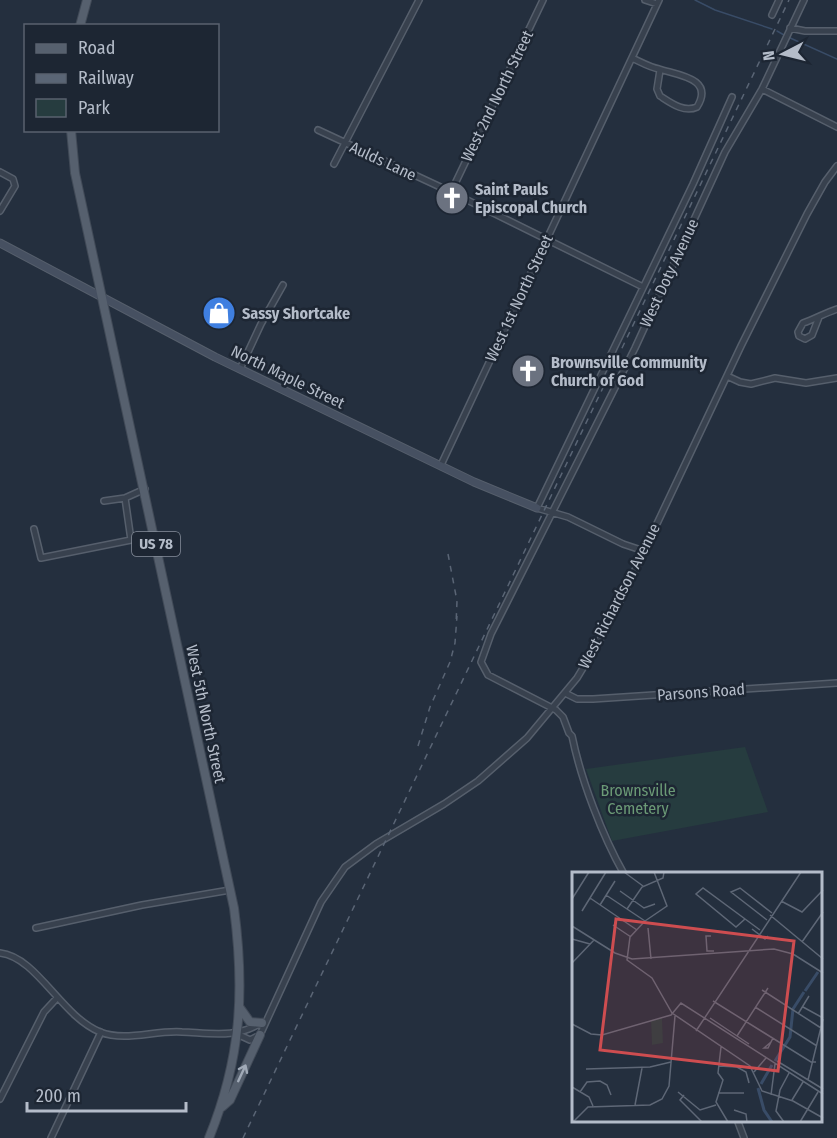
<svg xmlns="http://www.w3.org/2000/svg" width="837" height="1138" font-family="'Fira Sans Condensed',sans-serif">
<rect width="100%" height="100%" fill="#242f3e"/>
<path fill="#263c3f" d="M745,747L768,812L612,841L586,769Z"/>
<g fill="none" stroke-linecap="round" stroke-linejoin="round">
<path stroke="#394c67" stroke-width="1.5" d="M695,0L715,10L772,29
M777,31L784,35
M788,37L837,59"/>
<defs>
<path id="street" d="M645,0L657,4
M772,15L779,0
M790,28L805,31H837
M632,58C641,62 649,67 659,69C677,75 715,78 697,107C684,113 671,103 660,96L657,89L660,70
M762,89L837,127
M318,130L451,192L643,287
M334,164L419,0
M0,172L13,179L15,186L0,211
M451,192L543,0
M819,317L812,335L805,339L799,336L798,332L803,323C815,319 825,313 837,309
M240,369L261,324L283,285
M727,376L740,382L751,384L775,378L806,383L837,378
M441,465L659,0
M104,501L125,498L145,489
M34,529L41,558L131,540L125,498
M644,551L623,544L568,517L537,508L693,184L732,97
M565,693L577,699H593L837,683
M624,874C602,835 581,780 572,736L569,733L563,717L556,710L488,675L481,662L491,634L635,348L725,152L762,89L804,0
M36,928L142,905L230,890
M0,953C37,957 61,1016 100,1032C126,1042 154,1030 182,1032C209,1033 238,1039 262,1022
M237,1034L250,1040L260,1035L321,902L345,867L376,844L444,804L478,781L527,738L577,678L601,638L627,587L741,346L807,214L825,182L837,166
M0,1099L44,1012L57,998
M738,1122L744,1138
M51,1138L101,1032"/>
<path id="secondary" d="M0,243L215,357L474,482L537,508"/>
<path id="primary" d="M80,26L87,0
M71,130L75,173L234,908C245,992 241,1059 209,1138
M240,1008L250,1022L262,1023
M222,1107L230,1100L260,1035"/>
</defs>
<use href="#street" stroke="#565f6c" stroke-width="8"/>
<use href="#secondary" stroke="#565f6c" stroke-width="9"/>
<use href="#primary" stroke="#414a57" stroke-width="10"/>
<use href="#street" stroke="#38414e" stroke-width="5"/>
<use href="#secondary" stroke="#465061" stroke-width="7"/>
<use href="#primary" stroke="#56606e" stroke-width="8"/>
<path stroke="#5a6575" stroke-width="1.5" stroke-dasharray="6 6" stroke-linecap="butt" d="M448,554L457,601L456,625
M418,746L430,707L450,662L455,643L457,616
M243,1138L789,0"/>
</g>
<defs><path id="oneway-shaft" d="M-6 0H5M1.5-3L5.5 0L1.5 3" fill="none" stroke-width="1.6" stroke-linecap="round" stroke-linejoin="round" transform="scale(1.5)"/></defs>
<use stroke="#a1aab7" href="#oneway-shaft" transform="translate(242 1073) rotate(-65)"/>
<defs>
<symbol id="church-disc" viewBox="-11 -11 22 22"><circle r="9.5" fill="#6b7280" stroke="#1d2633"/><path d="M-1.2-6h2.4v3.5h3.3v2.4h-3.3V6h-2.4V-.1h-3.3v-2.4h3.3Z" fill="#fff"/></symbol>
<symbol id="shop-disc" viewBox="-11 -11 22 22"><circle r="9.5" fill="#3f7fe0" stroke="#1d2633"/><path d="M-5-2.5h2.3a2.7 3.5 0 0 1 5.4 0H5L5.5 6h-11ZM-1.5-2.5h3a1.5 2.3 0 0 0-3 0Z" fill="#fff"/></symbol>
</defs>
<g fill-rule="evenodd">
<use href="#church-disc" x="433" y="179" width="38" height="38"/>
<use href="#shop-disc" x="200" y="294" width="38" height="38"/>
<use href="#church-disc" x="509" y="352" width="38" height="38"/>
</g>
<g text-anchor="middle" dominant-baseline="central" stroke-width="5" stroke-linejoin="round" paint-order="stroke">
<rect fill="#1d2633" stroke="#878f9c" stroke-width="1.5" x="132" y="532" width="48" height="24" rx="4.5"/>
<g font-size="15" font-weight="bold" fill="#b4bcc9">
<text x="156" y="544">US 78</text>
</g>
<g font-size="16" fill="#b4bcc9" stroke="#1d2633">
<text transform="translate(497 96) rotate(-64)">West 2nd North Street</text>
<text transform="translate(383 161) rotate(25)">Aulds Lane</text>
<text transform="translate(669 273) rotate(-65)">West Doty Avenue</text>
<text transform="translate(519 298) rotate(-65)">West 1st North Street</text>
<text transform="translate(288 377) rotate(26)">North Maple Street</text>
<text transform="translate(619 596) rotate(-63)">West Richardson Avenue</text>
<text transform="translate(701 692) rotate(-4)">Parsons Road</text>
<text transform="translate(206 714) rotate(78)">West 5th North Street</text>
</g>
<g font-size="16" font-weight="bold" fill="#b4bcc9" stroke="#1d2633" text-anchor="start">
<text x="475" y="189">Saint Pauls<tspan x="475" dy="18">Episcopal Church</tspan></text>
<text x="242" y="313">Sassy Shortcake</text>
<text x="551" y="362">Brownsville Community<tspan x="551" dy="18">Church of God</tspan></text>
</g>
<g font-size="16" fill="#6b9a76" stroke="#1d2633">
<text x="638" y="790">Brownsville<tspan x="638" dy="18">Cemetery</tspan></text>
</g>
</g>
<g transform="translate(572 872)">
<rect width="250" height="250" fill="#242f3e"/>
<path d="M90,146L91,171L80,173L79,148Z" fill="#263c3f"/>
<path fill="none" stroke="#394c67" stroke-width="3" d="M233,119L246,100M203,189L218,165L221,137L232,120M189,212L200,193M186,216L192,238L200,250"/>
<path fill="none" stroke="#5e6776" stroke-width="1.5" d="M52,0L71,14M48,19L72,36L83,32M34,23L73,49M18,26L65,58M0,27L17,0M209,29L230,40L251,18M28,33L43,9M55,37L70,15L91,6L92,0M10,39L34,0M198,43L251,87M173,47L164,55L124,22L131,16L188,58M195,48L159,20L168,16L200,41M73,49L58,65L55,88L80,106L100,141L178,194L190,219L221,229L251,246M73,49L95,34L82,0M41,53L59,65M0,54L43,81L60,87L202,77L221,82L251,101M76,56L79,87M180,57L193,67L196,64M139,64H134L135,79H142M0,67L18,72M230,70L251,40M0,91L22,68M190,118L249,156M141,129L239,190H244M183,135L245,174M231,135L251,146M226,142L237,124M138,146L177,172M0,152L19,162L30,163L99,143L109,131L251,222M124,159L229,0M165,164L196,116M199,170L192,176H196L201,166M149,175L146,201L151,208L144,230L156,250M205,189L251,217M147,194L165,195L174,200L177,211L176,207M14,197L78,195L99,190M182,200L194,186M236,208L251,147M0,215L17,225L21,234M8,220L15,210L28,209L35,213L39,223M106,220L128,238L144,233M146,221H172M112,223L108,228L130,250M199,223L203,192M220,228L231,210M63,233L70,196M162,238L174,242L175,250M1,250L16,235L78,233L90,227L97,214L103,144M212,250L204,239L208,218L217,201M228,250L246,220"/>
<path fill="#ce4d50" fill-opacity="0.15" stroke="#ce4d50" stroke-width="3" d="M44,47L222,69L206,199L28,178Z"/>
<rect width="250" height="250" fill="none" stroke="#b4bcc9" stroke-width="3"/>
</g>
<rect x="24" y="24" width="195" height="108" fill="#1d2633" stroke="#59626f" stroke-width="1.5"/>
<rect x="36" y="44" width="30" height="9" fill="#56606e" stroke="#59626f" stroke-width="1.5"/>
<text x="78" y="54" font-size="18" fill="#b4bcc9">Road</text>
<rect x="36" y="74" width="30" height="9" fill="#5a6575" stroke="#59626f" stroke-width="1.5"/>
<text x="78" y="84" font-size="18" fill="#b4bcc9">Railway</text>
<rect x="36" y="99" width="30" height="18" fill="#263c3f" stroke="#59626f" stroke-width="1.5"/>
<text x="78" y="114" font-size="18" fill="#b4bcc9">Park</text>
<g transform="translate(783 54) rotate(263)" stroke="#1d2633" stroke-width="4.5" paint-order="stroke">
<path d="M0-4.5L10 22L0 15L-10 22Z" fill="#b4bcc9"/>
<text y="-9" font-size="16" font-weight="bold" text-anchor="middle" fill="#b4bcc9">N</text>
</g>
<path d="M27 1102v9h159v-9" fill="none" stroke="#b4bcc9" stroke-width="3"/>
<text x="36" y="1102" font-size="18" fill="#b4bcc9" stroke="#1d2633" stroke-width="4.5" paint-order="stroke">200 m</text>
</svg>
